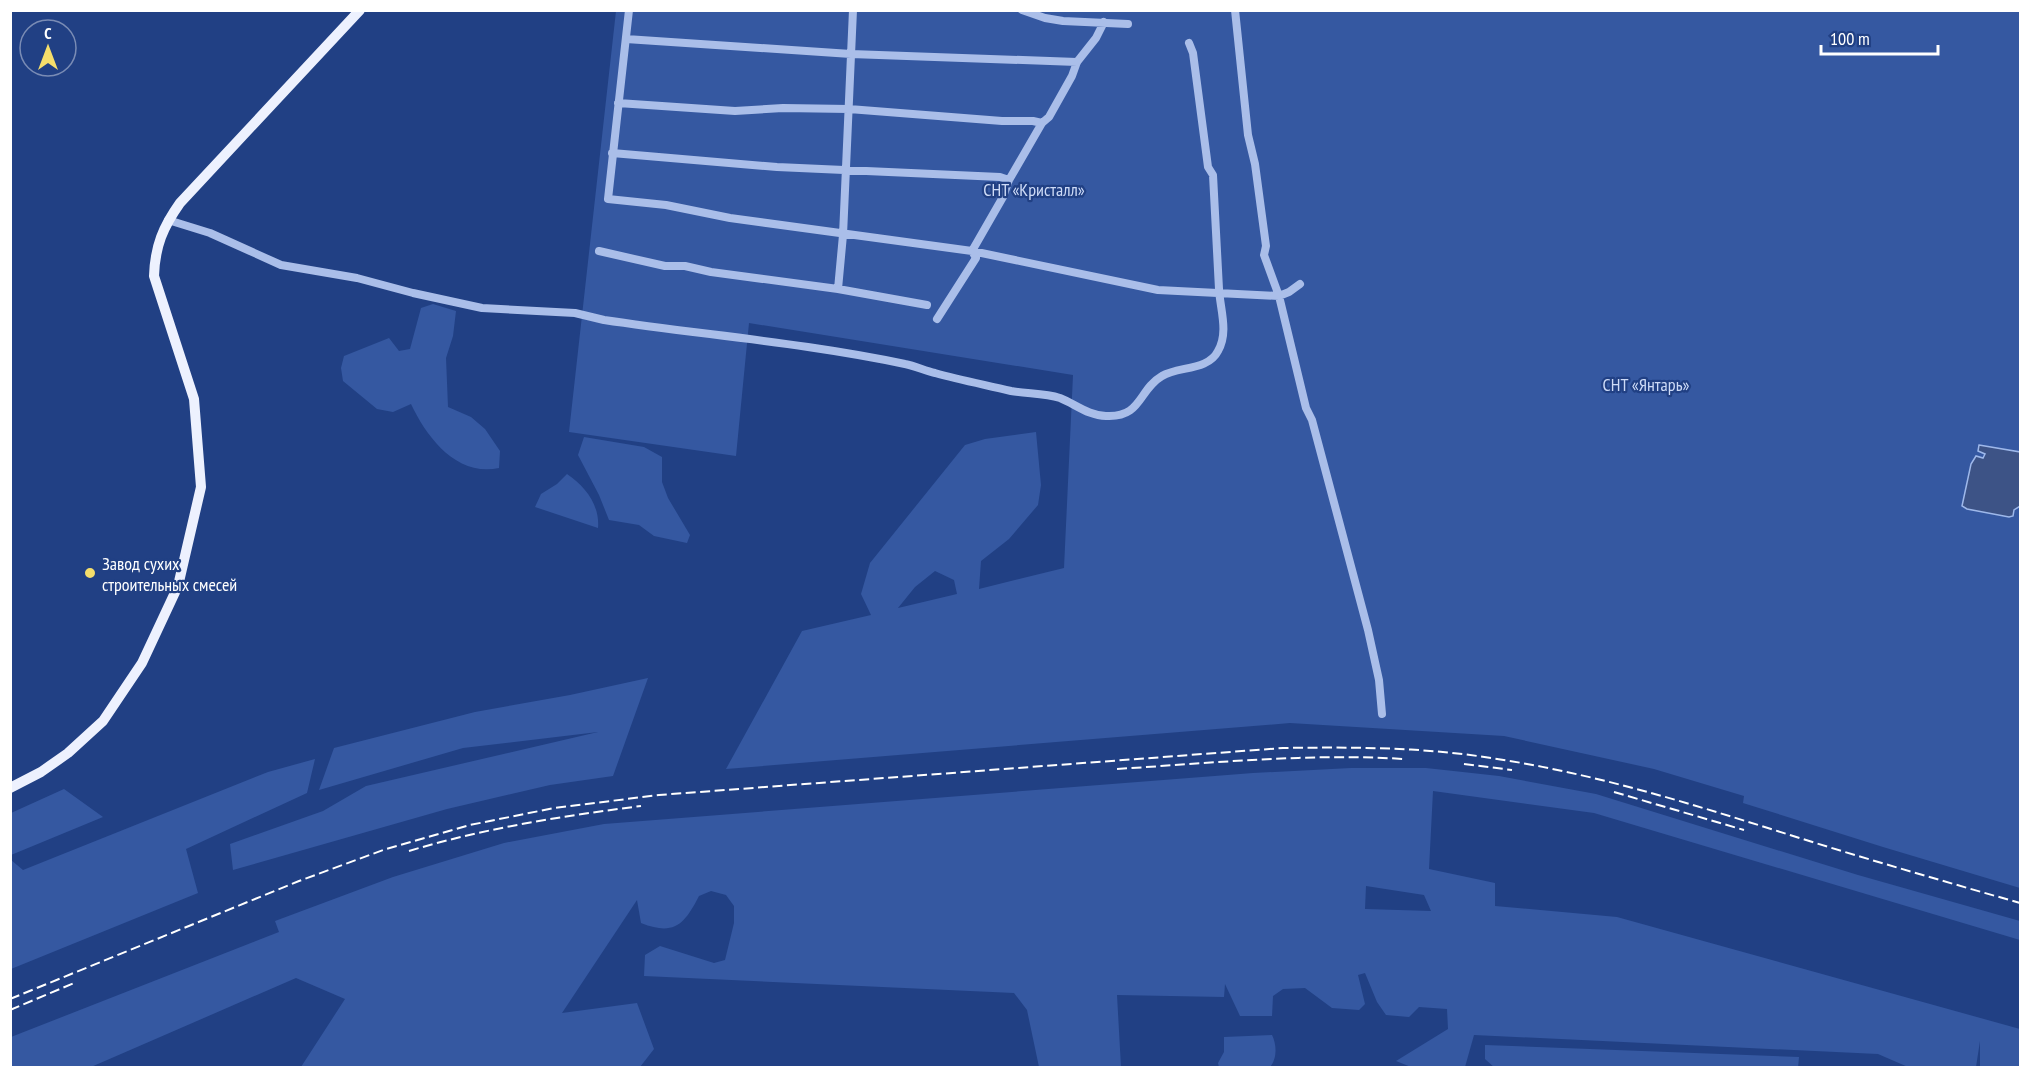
<svg xmlns="http://www.w3.org/2000/svg" width="2031" height="1078" font-family="'PT Sans Narrow',sans-serif">
<rect width="100%" height="100%" fill="#214084"/>
<path fill="#3558a1" fill-rule="evenodd" d="M616,11H2020V888L1883,847L1759,808L1743,803L1744,796L1654,769L1504,736L1290,723L726,769L802,631L871,615L861,594L870,563L965,445L985,439L1036,432L1041,485L1038,505L1009,539L981,561L979,589L1064,568L1073,375L749,323L736,456L569,432ZM935,571L954,580L957,594L898,608L915,587Z
M433,304L456,311L453,336L446,358L448,407L471,417L485,429L500,451L499,468C457,477 427,438 411,404L393,412L377,409L343,381L341,368L344,356L389,338L399,351L410,349L421,308Z
M584,437L644,447L662,457V482L668,498L690,535L687,543L654,536L639,525L609,520L599,495L578,455Z
M567,474C585,486 600,505 598,528L535,507L541,494L557,484Z
M648,678L613,776L550,785L447,809L233,870L230,844L323,811L366,786L598,732L463,748L319,790L334,748L475,712L570,695Z
M315,759L307,793L186,849L198,893L11,969V860L23,870L268,772Z
M1351,768H1426L1499,776L1596,794L1858,875L2020,921V940L1594,813L1433,791L1429,869L1495,883V906L1617,917L2020,1029V1067H1980V1041L1976,1067H1908L1878,1054L1474,1035L1465,1067H1411L1396,1061L1448,1029L1447,1009L1419,1007L1409,1017L1386,1015L1377,1002L1365,973L1358,975L1365,1004L1359,1010L1332,1008L1305,988L1283,989L1273,996L1272,1016H1240L1225,984L1224,997L1117,995L1121,1067H1039L1027,1010L1014,993L644,976L645,955L660,946L714,963L725,960L734,923V906L726,895L711,891L699,896C684,925 674,936 641,923L637,900L562,1013L637,1003L654,1049L640,1067H301L345,999L296,978L91,1067H11V1037L279,932L275,921L393,877L504,843L604,824L1253,773ZM1366,886L1424,895L1431,911L1365,909Z
M64,789L103,817L11,855V813Z
M1272,1035C1277,1045 1277,1059 1270,1067H1219L1218,1063L1224,1052V1037Z
M1485,1045L1799,1057L1798,1068H1495L1485,1059Z"/>
<path fill="#3d5386" stroke="#9eb8ea" stroke-width="1.5" d="M1979,445L2020,452V506L2014,510L2013,516L2009,517L1967,509L1962,506L1971,464L1976,456L1983,458L1985,454L1978,451Z"/>
<g fill="none" stroke-linecap="round" stroke-linejoin="round">
<path stroke="#aabee9" stroke-width="8" d="M629,10L608,199L666,205L730,218L972,251L1158,290L1279,296L1289,292L1300,284
M1022,10L1045,18L1063,21L1128,24
M1235,10L1248,135L1255,164L1266,246L1264,255L1279,296L1306,408L1312,420L1368,630L1379,680L1382,714
M626,39L851,54L1077,62
M618,103L735,111L783,108L849,109L1002,121H1033L1042,123
M612,153L777,167L1000,177L1009,180
M168,220L210,233L281,265L357,278L413,293L482,308L575,313L604,320C704,335 806,343 905,364C916,366 925,371 935,373C960,380 986,385 1011,391C1027,394 1044,393 1060,398C1075,404 1089,416 1106,416C1142,418 1138,390 1162,376C1178,366 1208,371 1218,351C1229,332 1220,309 1219,289C1217,251 1215,213 1213,175L1208,167L1193,53L1189,43
M599,251L665,266H685L711,272L838,289L927,305
M838,289L843,235L853,10
M937,319L976,258L972,251L1003,197L1009,180L1042,123L1049,117L1072,76L1077,62L1096,38L1104,22"/>
<path stroke="#edf1fe" stroke-width="10" d="M10,788L41,772L68,753L103,721L142,663L178,586L201,487L194,399L154,276C155,246 163,227 180,203L360,10"/>
<path stroke="#fff" stroke-width="2" stroke-dasharray="10 4.5" stroke-linecap="butt" d="M1464,764L1512,770
M1117,769C1213,763 1308,753 1404,759
M1614,792L1744,830
M409,851C485,828 563,816 641,806
M10,999L299,881L386,849L470,825L554,808L659,795L1283,748C1353,747 1422,747 1491,758C1593,773 1692,804 1790,835C1866,859 1943,881 2020,903
M10,1010L74,983"/>
</g>
<circle fill="#f5de6b" stroke="#214084" stroke-width="2" cx="90" cy="573" r="6"/>
<g text-anchor="middle" dominant-baseline="central" stroke-width="4.5" stroke-linejoin="round" paint-order="stroke">
<g font-size="18" fill="#cedbf7" stroke="#214084">
<text x="1034" y="189">СНТ «Кристалл»</text>
<text x="1646" y="384">СНТ «Янтарь»</text>
</g>
<g font-size="18" fill="#fff" stroke="#214084" text-anchor="start">
<text x="102" y="563">Завод сухих<tspan x="102" dy="21">строительных смесей</tspan></text>
</g>
</g>
<rect width="2031" height="1078" fill="none" stroke="#ffffff" stroke-width="24"/>
<g transform="translate(48 48)"><circle r="28" fill="#214084" stroke="#7a8cb5" stroke-width="1.5"/>
<path d="M0-4.5L10 22L0 15L-10 22Z" fill="#f5de6b"/>
<text y="-9" font-size="16" font-weight="bold" text-anchor="middle" fill="#ffffff">С</text>
</g>
<path d="M1821 45v9h117v-9" fill="none" stroke="#ffffff" stroke-width="3"/>
<text x="1830" y="45" font-size="18" fill="#ffffff" stroke="#214084" stroke-width="4.5" paint-order="stroke">100 m</text>
</svg>
